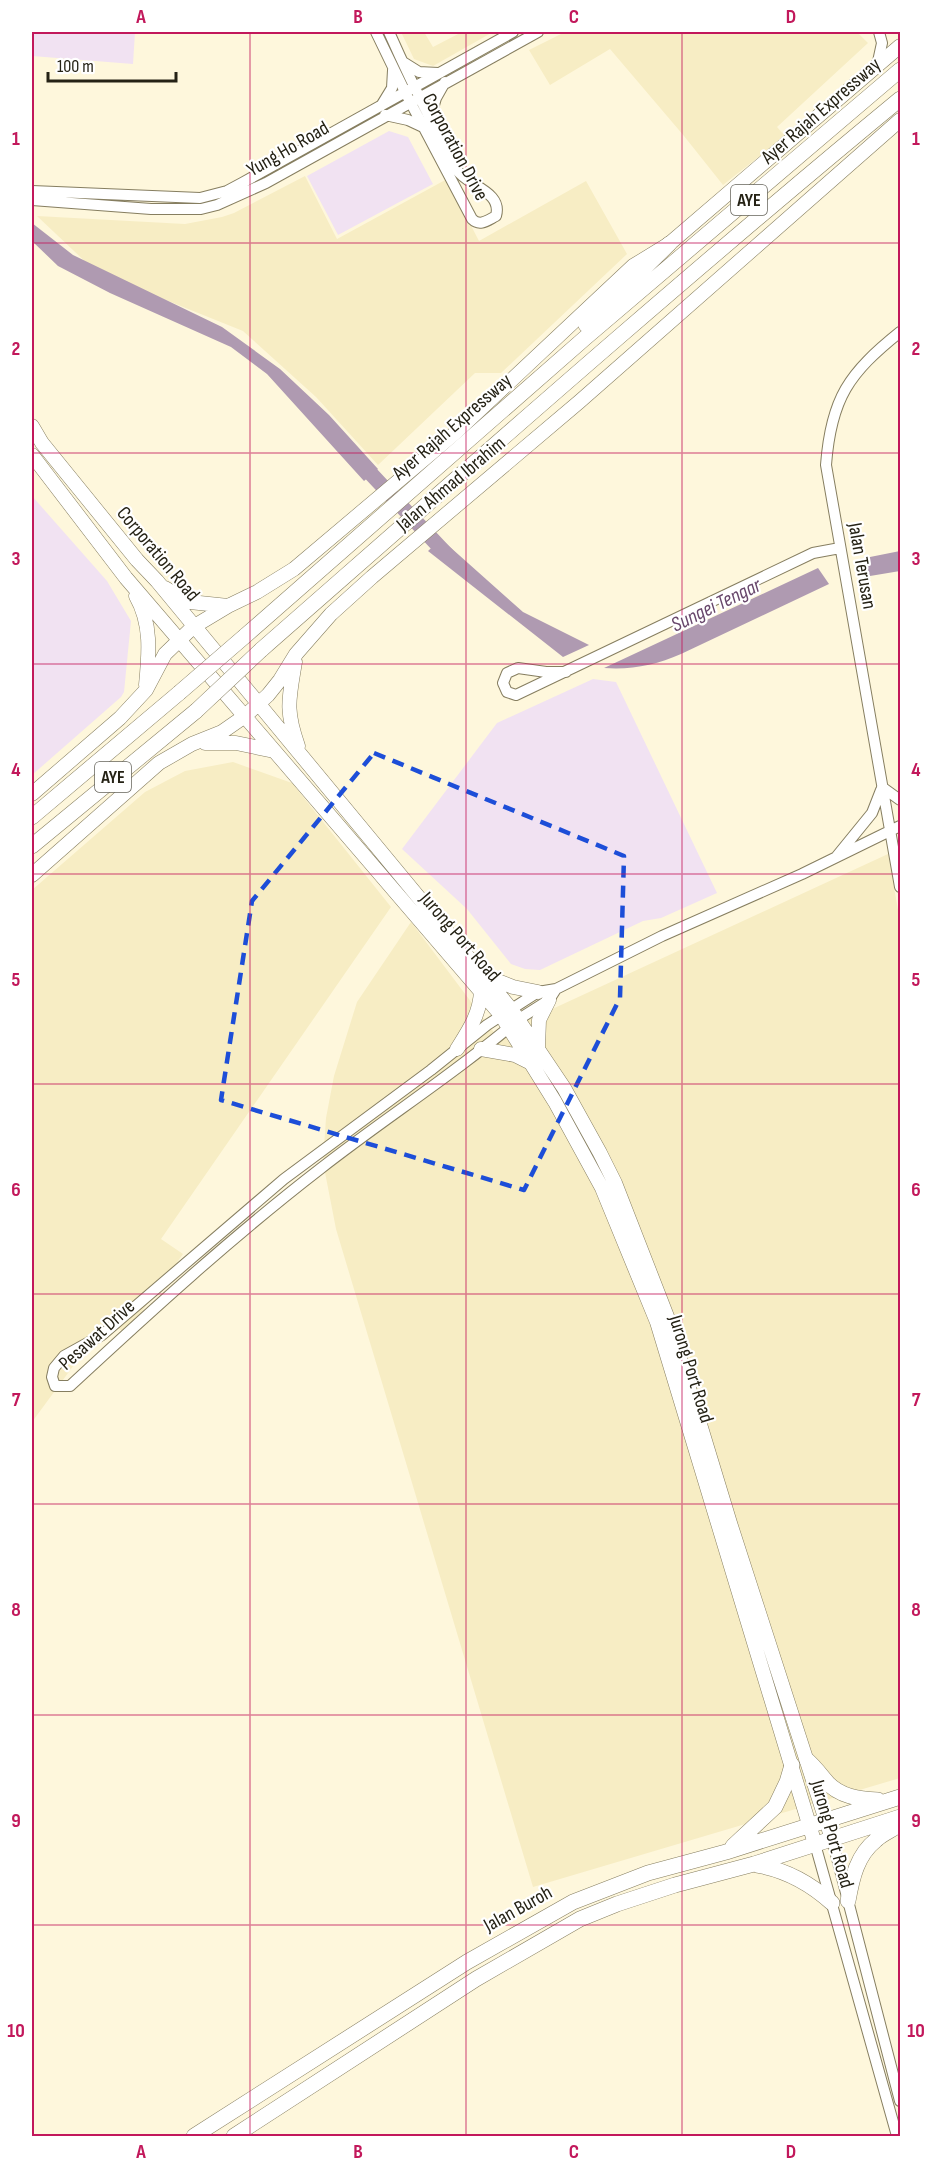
<svg xmlns="http://www.w3.org/2000/svg" width="932" height="2168" font-family="'Sofia Sans Condensed',sans-serif">
<rect width="100%" height="100%" fill="#fef7dc"/>
<path fill="#f7edc4" d="M401,32H424L433,47L462,32H493L433,66L414,59Z
M565,32H857L868,43L777,127L785,136L723,185L684,136L610,49L550,85L529,50Z
M305,176L337,239L447,179L479,241L586,181L627,254L501,373H475L378,465L316,397L243,331L106,276L92,268L37,216L185,224L222,217L234,213Z
M233,762L292,783L391,907L161,1239L183,1254L126,1334L107,1320L32,1422V890L145,792L185,771Z
M888,854L900,921V1778L533,1887L336,1229L323,1162L326,1118L334,1076L357,1002L411,922L496,1035Z"/>
<path fill="#f1e2f2" d="M32,32H135L133,64L32,56Z
M389,131L408,137L433,184L338,235L307,176Z
M32,496L107,581L131,621L124,692L121,697L32,775Z
M593,679L616,682L717,893L661,918L643,921L540,970L525,969L511,964L467,909L402,849L497,723Z"/>
<path fill="#af9ab1" d="M32,223L73,255L222,327L280,369L329,415L378,469L364,481L267,374L231,347L110,293L58,266L32,241Z
M441,539L523,612L589,645L563,657L428,551Z
M900,551V571L864,577L860,559Z
M818,568L829,584L681,654C656,665 632,670 604,668Z"/>
<g fill="none" stroke-linecap="round" stroke-linejoin="round">
<path stroke="#af9ab1" stroke-width="15" d="M359,461L449,557"/>
<defs>
<path id="minor" d="M376,32L405,92L472,219C480,227 488,220 496,216C503,191 467,186 457,170C449,158 444,145 437,132C420,99 404,66 389,32
M403,62L419,72L438,73
M877,66L882,43L879,32
M381,106L392,88L393,70
M385,115L408,120L423,127
M430,119L436,98L445,82
M32,191L200,198L227,191L242,183L513,32
M32,200L151,209H201L217,205L266,183L538,32
M900,332C849,373 831,398 826,465L900,887
M566,672H546L518,668L507,673L503,683L507,692L516,695C615,648 714,600 813,553L840,548
M882,787L900,800
M837,856L872,813L881,790
M556,989L549,1000L519,1019C456,1073 385,1118 320,1169C232,1237 151,1311 70,1386H55L52,1377L54,1368L64,1356L102,1335L284,1179L431,1070L487,1025L538,992L556,989L662,936L802,874L900,826
M832,1839L900,2101
M815,1844L897,2136"/>
<path id="major" d="M32,426L42,443L137,560L157,581L511,1009L564,1088L600,1153L615,1183L668,1319L730,1523L832,1839
M32,455L126,578L501,1015L555,1102L602,1188L657,1322L815,1844
M165,588L190,602L228,606
M136,596C152,624 149,654 146,685
M295,662C289,699 285,709 298,746
M205,743H236L274,751
M32,794L120,718L146,690L165,654L193,627L228,606L257,592L294,569L454,434L633,266L669,244L900,46
M32,875L159,763L192,744L222,732L245,716L268,695L280,680L296,654L331,614L372,577L579,402L900,120
M485,976L513,987L538,992
M538,1047L539,1020L549,1000
M457,1049C469,1030 480,1014 481,991
M481,1049L515,1055L531,1063"/>
<path id="highway" d="M586,325L669,244
M245,636L585,338L900,70
M261,650C472,465 683,278 900,99
M32,817L179,693
M32,846L196,711
M807,1760C815,1767 820,1774 826,1781C839,1797 860,1799 878,1800
M733,1846L775,1807L787,1782L792,1765
M757,1865C786,1870 810,1883 832,1903
M848,1901C852,1878 857,1855 876,1840C883,1833 893,1830 900,1824
M194,2136L467,1962L573,1902L648,1873L726,1852L900,1797
M234,2136L476,1979L580,1919L617,1904L675,1885L754,1864L900,1817"/>
</defs>
<use href="#minor" stroke="#867e60" stroke-width="12"/>
<use href="#major" stroke="#867e60" stroke-width="15"/>
<use href="#highway" stroke="#867e60" stroke-width="16"/>
<use href="#minor" stroke="#fff" stroke-width="10"/>
<use href="#major" stroke="#fff" stroke-width="14"/>
<use href="#highway" stroke="#fff" stroke-width="15"/>
<defs>
<path id="highway-bridge" d="M179,693L245,636
M196,711L261,650"/>
</defs>
<use href="#highway-bridge" stroke="#867e60" stroke-width="16" stroke-linecap="butt"/>
<use href="#highway-bridge" stroke="#fff" stroke-width="15"/>
</g>
<path fill="none" stroke="#1d4ed8" stroke-width="4.5" stroke-dasharray="12 8" stroke-linejoin="round" d="M374,753L624,856L620,998L524,1190L221,1100L252,901Z"/>
<path fill="none" stroke="#c2185b" stroke-width="1.5" stroke-opacity="0.55" d="M250,32V2136M466,32V2136M682,32V2136M32,243H900M32,453H900M32,664H900M32,874H900M32,1084H900M32,1294H900M32,1504H900M32,1715H900M32,1925H900"/>
<g text-anchor="middle" dominant-baseline="central" stroke-width="4.5" stroke-linejoin="round" paint-order="stroke">
<g fill="#fff" stroke="#66645b" stroke-width="1.5">
<rect x="731" y="185" width="36" height="30" rx="4.5"/>
<rect x="95" y="762" width="36" height="30" rx="4.5"/>
</g>
<g font-size="18" font-weight="bold" fill="#252215">
<text x="749" y="200">AYE</text>
<text x="113" y="777">AYE</text>
</g>
<g font-size="20" fill="#252215" stroke="#fff">
<text transform="translate(821 111) rotate(-41)">Ayer Rajah Expressway</text>
<text transform="translate(455 147) rotate(62)">Corporation Drive</text>
<text transform="translate(288 149) rotate(-30)">Yung Ho Road</text>
<text transform="translate(452 427) rotate(-41)">Ayer Rajah Expressway</text>
<text transform="translate(451 484) rotate(-40)">Jalan Ahmad Ibrahim</text>
<text transform="translate(158 554) rotate(50)">Corporation Road</text>
<text transform="translate(862 566) rotate(80)">Jalan Terusan</text>
<text transform="translate(460 937) rotate(49)">Jurong Port Road</text>
<text transform="translate(97 1335) rotate(-42)">Pesawat Drive</text>
<text transform="translate(691 1369) rotate(73)">Jurong Port Road</text>
<text transform="translate(832 1834) rotate(74)">Jurong Port Road</text>
<text transform="translate(518 1909) rotate(-29)">Jalan Buroh</text>
</g>
<g font-size="21" font-style="italic" fill="#68476b" stroke="#fff">
<text transform="translate(716 605) rotate(-26)">Sungei Tengar</text>
</g>
</g>
<rect width="932" height="2168" fill="none" stroke="#ffffff" stroke-width="66"/>
<path d="M48 72v9h128v-9" fill="none" stroke="#252215" stroke-width="3"/>
<text x="57" y="72" font-size="18" fill="#252215" stroke="#ffffff" stroke-width="4.5" paint-order="stroke">100 m</text>
<rect x="33" y="33" width="866" height="2102" fill="none" stroke="#c2185b" stroke-width="2"/>
<g font-size="20" text-anchor="middle" font-weight="bold" fill="#c2185b">
<text x="141" y="23">A</text>
<text x="358" y="23">B</text>
<text x="574" y="23">C</text>
<text x="791" y="23">D</text>
<text x="16" y="145">1</text>
<text x="916" y="145">1</text>
<text x="16" y="355">2</text>
<text x="916" y="355">2</text>
<text x="16" y="565">3</text>
<text x="916" y="565">3</text>
<text x="16" y="776">4</text>
<text x="916" y="776">4</text>
<text x="16" y="986">5</text>
<text x="916" y="986">5</text>
<text x="16" y="1196">6</text>
<text x="916" y="1196">6</text>
<text x="16" y="1406">7</text>
<text x="916" y="1406">7</text>
<text x="16" y="1616">8</text>
<text x="916" y="1616">8</text>
<text x="16" y="1827">9</text>
<text x="916" y="1827">9</text>
<text x="16" y="2037">10</text>
<text x="916" y="2037">10</text>
<text x="141" y="2158">A</text>
<text x="358" y="2158">B</text>
<text x="574" y="2158">C</text>
<text x="791" y="2158">D</text>
</g>
</svg>
